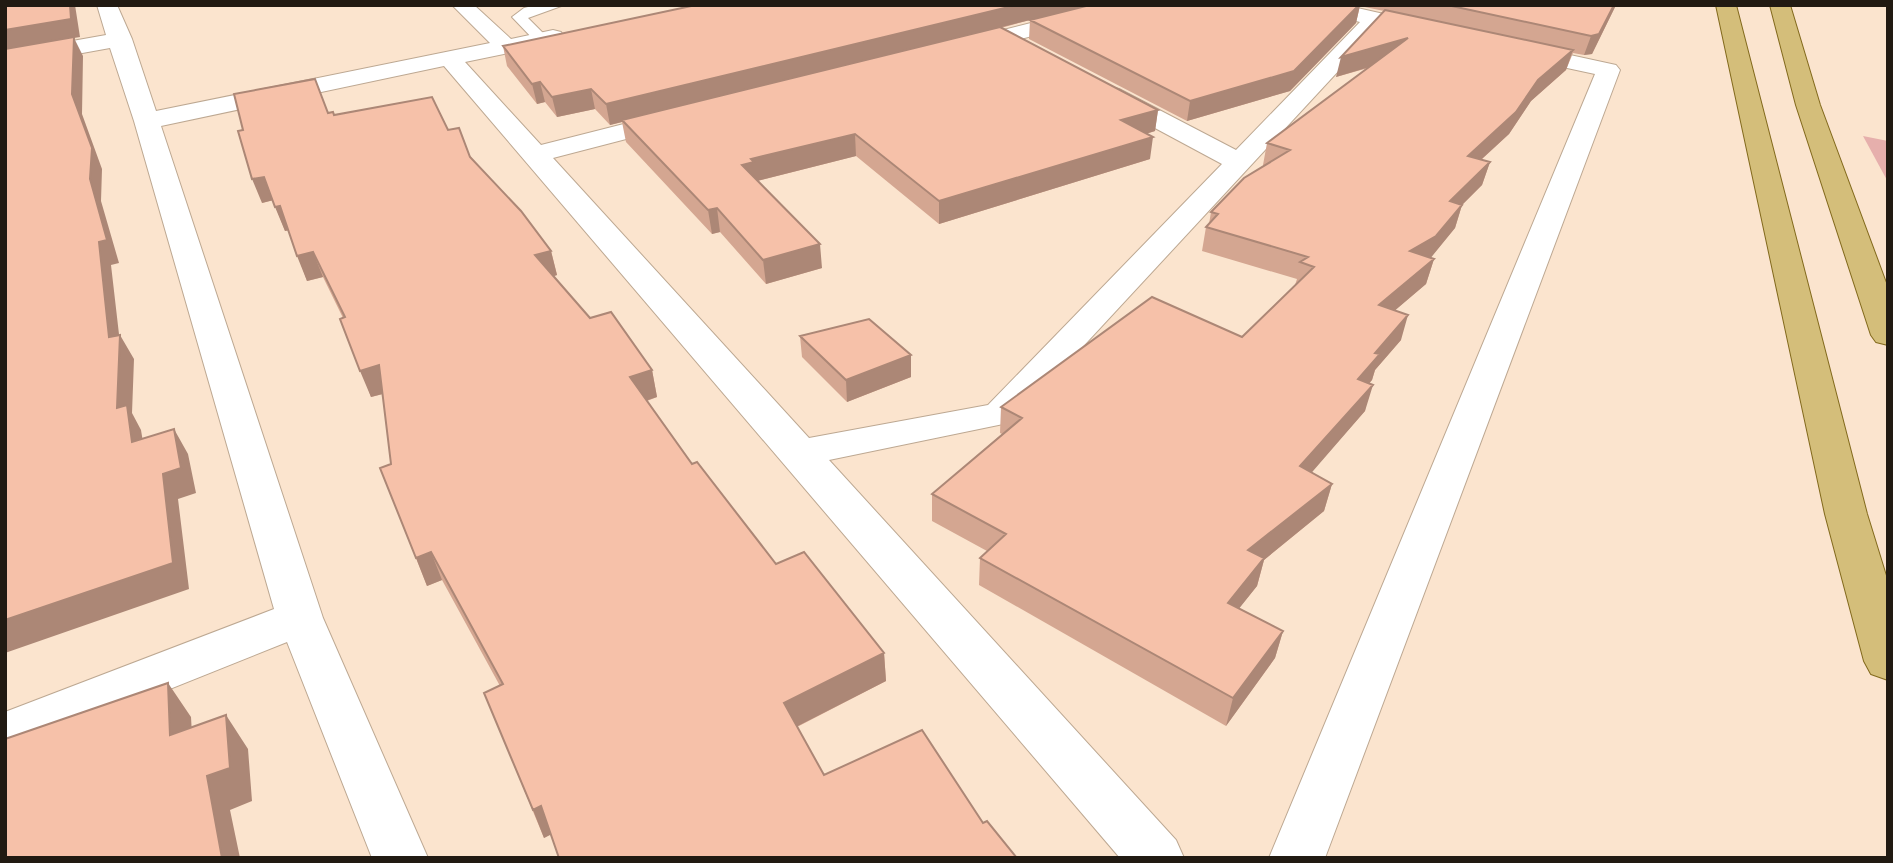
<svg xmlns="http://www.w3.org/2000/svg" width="1893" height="863" font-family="'Playfair Display',serif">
<rect width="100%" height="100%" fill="#fbe4ce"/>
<path fill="#e6afac" d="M1863,136L1888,141V182Z"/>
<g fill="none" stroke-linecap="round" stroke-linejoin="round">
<defs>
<path id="lane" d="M536,5H564L528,18L549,39L541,44L536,42L512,17L524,8Z"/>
<path id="street" d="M97,5H117L132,39L156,111L490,43L452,5H474L511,39L553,30L561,32L564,37L561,42L465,62L541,145L675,111L684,114L688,119L684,124L553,158L809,438L988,405L1222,164L1101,99L1098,94L1101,89L1110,87L1119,89L1236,150L1360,22L1308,9L1305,5H1344L1437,26L1440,31L1437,36L1429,38L1380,26L1013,422L829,460L1176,840L1184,858H1120L444,66L161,126L323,618L428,858H372L287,642L5,755V712L274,609L134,121L110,48L5,67V53L106,35Z
M1102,5H1138L1135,9L964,54L956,52L953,47L956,42Z
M1519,44L1616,65L1620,70L1325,858H1269L1595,74L1511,56L1508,51L1511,46Z"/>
<path id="primary" d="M1716,5H1736L1867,514L1888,582V680L1871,674L1864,661L1825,514Z
M1770,5H1790L1820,105L1888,288V345L1876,342L1871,335L1796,105Z"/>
</defs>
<use href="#lane" stroke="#bda892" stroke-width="2"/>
<use href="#street" stroke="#bda892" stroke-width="2"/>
<use href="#primary" stroke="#82691c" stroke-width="2"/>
<use href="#lane" fill="#fff" fill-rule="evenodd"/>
<use href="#street" fill="#fff" fill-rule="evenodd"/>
<use href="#primary" fill="#d4be7a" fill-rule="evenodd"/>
</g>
<path fill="#d4a691" d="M696,5H1616L1592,54L1584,55L1573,53L1566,70L1531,101L1509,134L1481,160L1490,162L1482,185L1462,205L1455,228L1430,258L1434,259L1426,284L1395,310L1401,340L1375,370L1372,380L1369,383L1365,411L1311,472L1332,484L1324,511L1264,560L1257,586L1239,608L1283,631L1275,658L1226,726L979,585L980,558L987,551L932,521V494L1002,434L1000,433L1001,407L1242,337L1295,285L1297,279L1202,251L1206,227L1209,224L1211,212L1264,166L1263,165L1267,143L1368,68L1336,77L1384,11L1360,6L1356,23L1290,91L1187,121L1029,39L1030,20L1001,28L1158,110L1155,131L1146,134L1150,159L939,224L856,156L757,181L822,268L766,284L720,232L712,234L626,142L622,122L610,125L595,109L557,117L545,102L537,104L507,66L503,46Z
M328,113L334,115L448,130L551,251L557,275L554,276L590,318L652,370L657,397L647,401L692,464L776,564L884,653L886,681L797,727L824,775L983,823L1017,858L551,834L544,838L484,693L500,686L442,580L427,586L416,558L391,464L383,394L371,397L343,318L323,277L307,281L289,230L285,231L273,200L262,203Z
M800,336L911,377L847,402L802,357Z"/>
<path fill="#ac8776" d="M70,5H75L80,37L74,38L83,56L82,114L102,169L101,201L119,263L111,265L120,343V335L134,359L132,413L141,430L147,467L132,442L117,408L90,179L72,94L5,50V30Z
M1017,5H1090L610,125L606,104Z
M1359,5H1360L1356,23L1290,91L1187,121L1190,101Z
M1614,5H1616L1592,54L1584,55L1591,36Z
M1408,38L1403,57L1336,77L1341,57Z
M1573,50L1566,70L1531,101L1509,134L1461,178L1468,156L1538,80Z
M540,82L545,102L537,104L532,84Z
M591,89L595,109L557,117L552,97Z
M1158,110L1155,131L1119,142L1121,120Z
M855,134L856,156L757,181L742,165L751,159Z
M1153,137L1150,159L939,224V201Z
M1490,162L1482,185L1462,205L1455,228L1429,260L1410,251L1450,201Z
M264,177L274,200L262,203L252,179Z
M280,206L290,230L285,231L275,207Z
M717,208L720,232L712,234L708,210Z
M820,244L822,268L766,284L763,260Z
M551,251L557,275L542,280L535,255Z
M313,252L323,277L307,281L297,256Z
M1434,259L1426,284L1372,330L1379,305Z
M1408,315L1401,340L1375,370L1372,380L1351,405L1358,379L1375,353Z
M911,355V377L847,402L846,380Z
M379,365L390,392L371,397L360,371Z
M652,370L657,397L636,404L630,377Z
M1373,385L1365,411L1294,493L1300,466Z
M174,429L188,454L196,493L178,499L189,589L5,653V620L163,474Z
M1332,484L1324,511L1264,560L1257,586L1222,630L1228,603L1248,550Z
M431,552L442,580L427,586L416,558Z
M1283,631L1275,658L1226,726L1233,698Z
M884,653L886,681L788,731L784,703Z
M168,683L191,717L194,769L170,735Z
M226,715L248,749L252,801L230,810L240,858H222L207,776Z
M541,806L552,834L544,838L533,810Z"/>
<path fill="#f6c1a9" stroke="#ac8776" stroke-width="2" d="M5,5H70L71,19L5,30Z
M696,5H1017L606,104L591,89L552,97L540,82L532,84L503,46Z
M1090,5H1359L1294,71L1190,101L1030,20Z
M1447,5H1614L1599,34L1591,36Z
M1385,10L1573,50L1538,80L1516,112L1468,156L1490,162L1450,201L1462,205L1436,236L1410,251L1434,259L1379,305L1408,315L1375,353L1380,354L1358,379L1373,385L1300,466L1332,484L1248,550L1264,558L1228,603L1283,631L1233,698L980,558L1006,534L932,494L1022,418L1001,407L1152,297L1242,337L1314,267L1300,262L1308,257L1206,227L1218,214L1211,212L1244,178L1290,150L1267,143L1408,38L1341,57Z
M1000,27L1158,110L1121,120L1153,137L939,201L855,134L751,159L754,162L742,165L820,244L763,260L717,208L708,210L622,120Z
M74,37L72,94L92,148L90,179L107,240L99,242L109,337L120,335L117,408L127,405L132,442L174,429L181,468L163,474L173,563L5,620V49Z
M315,79L328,113L333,112L334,115L432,97L448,130L459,128L470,157L521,211L551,251L535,255L590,318L611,312L652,370L630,377L692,464L697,462L776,564L804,552L884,653L784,703L824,775L922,730L983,823L987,821L1017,858H559L541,806L533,810L484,693L503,684L431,552L416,558L380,468L391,464L379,365L360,371L340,319L345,317L313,252L297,256L280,206L275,207L264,177L252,179L238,131L243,130L234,94Z
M869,319L911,355L846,380L800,336Z
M168,683L170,735L226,715L230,768L207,776L222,858H5V739Z"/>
<rect width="1893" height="863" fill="none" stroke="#211a12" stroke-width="14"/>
</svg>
